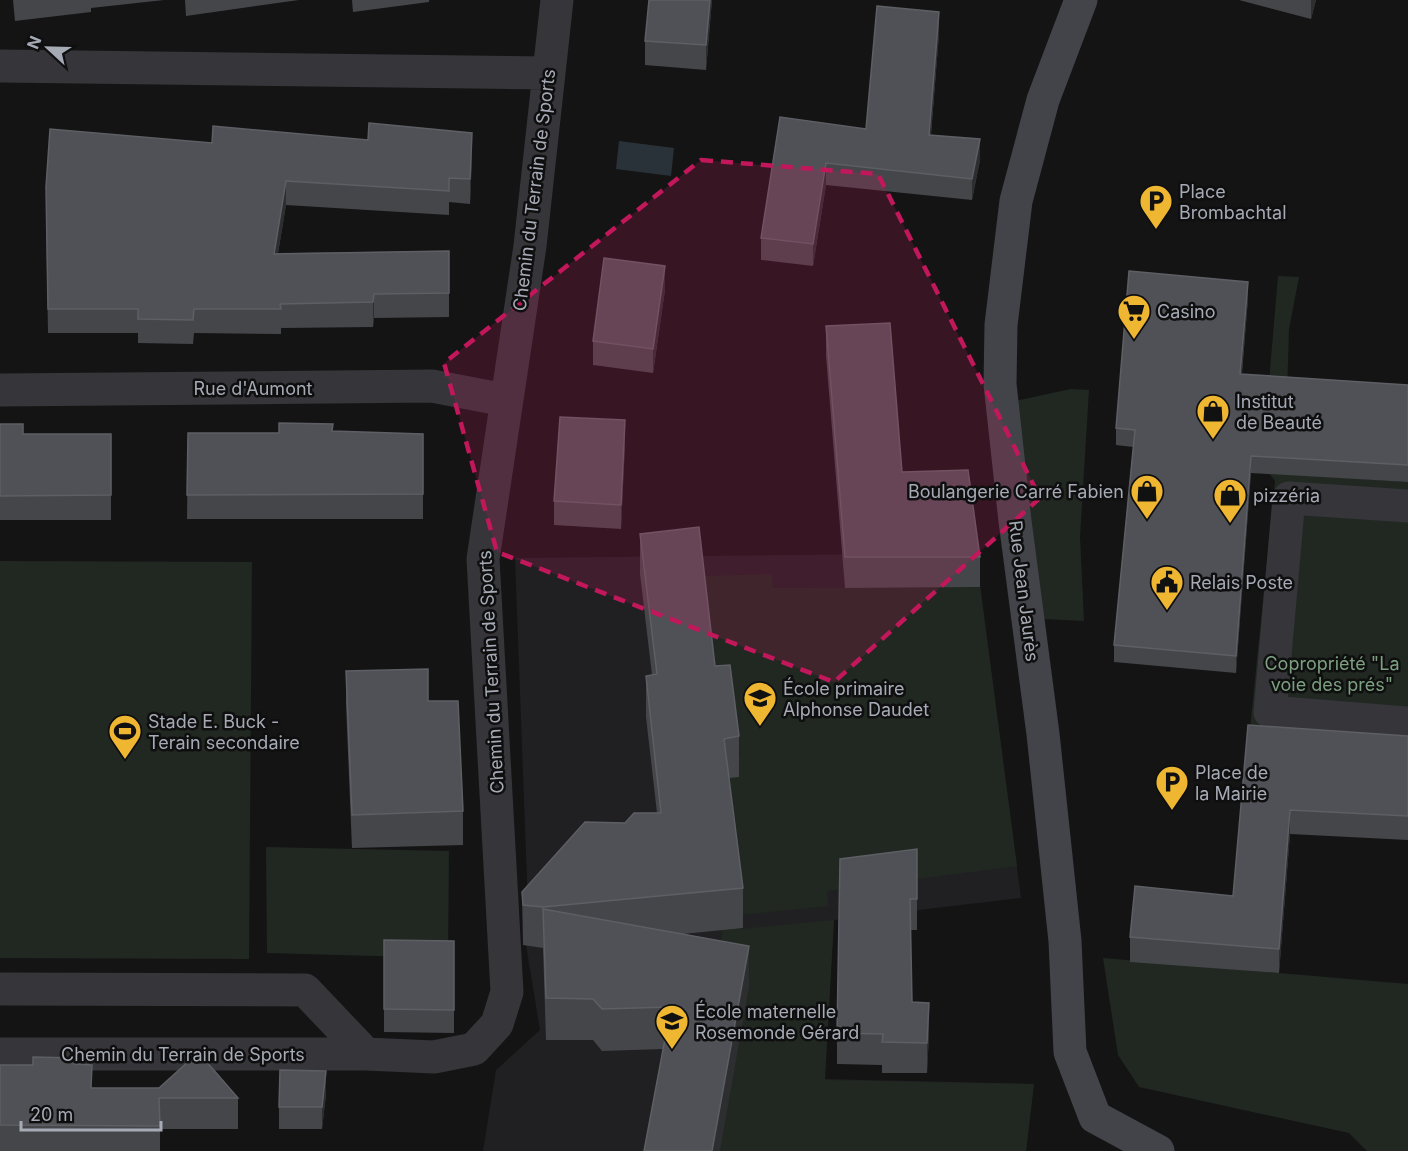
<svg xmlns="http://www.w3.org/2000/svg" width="1408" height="1151" font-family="Inter,sans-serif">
<rect width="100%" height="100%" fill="#141415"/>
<path fill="#202022" d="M976,553L1021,898L834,920L824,1079L1034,1084L1026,1151H483L496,1070L540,1030L526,945L527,879L515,558Z"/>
<path fill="#202821" d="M1278,276L1299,277L1289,329L1287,395L1301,475L1408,482V760L1248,749L1275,481L1262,464Z
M1071,389L1089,390L1080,537L1084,621L1043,619L1015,401Z
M0,561L252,562L249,959L0,958Z
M772,574L773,588L980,587L1017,866L827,891L828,906L741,915L724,779L736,757L740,755L737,729L715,707L700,576Z
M266,847L449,851L448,958L267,953Z
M834,920L825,1080L1034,1084L1026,1151H720L749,988L722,983V924L740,929Z
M1103,958L1408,984V1151H1367L1349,1133L1139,1087L1118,1055Z"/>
<path fill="#2a3239" d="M619,141L674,148L671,176L616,169Z"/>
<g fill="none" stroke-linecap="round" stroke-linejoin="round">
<path stroke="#35353a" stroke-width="33" d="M0,66L549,73
M0,390L432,386L505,400
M1408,506L1289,498L1270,712L1408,723
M0,989L305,990L366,1054
M0,1054H366L434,1057L474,1049L497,1024L507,992L483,559L530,246L557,0"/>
<path stroke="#43444a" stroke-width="33" d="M1081,0L1043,100L1016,201L1001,325L1000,384L1015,521L1043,734L1065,941L1070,1052L1095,1117L1158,1151"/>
</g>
<path fill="#45464a" d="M13,0H164L91,8V12L15,21Z
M185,0H299L186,16Z
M352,0H429V2L353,12Z
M712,0L706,70L645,65V41Z
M1239,0H1316L1311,19Z
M939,34L931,135L980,160L972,200L826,185L813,266L761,260V238L780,117L866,129Z
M212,143L472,158L470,204L449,202V215L286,205L278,253L449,251V317L374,318L373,327L281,328V334L194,333L193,344L138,343V333H48L46,212Z
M665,290L653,373L593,365V341Z
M1248,299L1242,374L1408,385V482L1251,473L1236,673L1114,662V645L1133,447L1116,445V428Z
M826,326L902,472L980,557V587L845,588L826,356Z
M0,424L23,434H111V520H0Z
M333,431L423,434V519H187L188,433H279Z
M625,445L621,529L554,525V501Z
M640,534L715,666L739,736V777L729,778L743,888V928L683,934L749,988L663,1049L602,1051L593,1040H546L543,948L523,945L522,892L625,823L657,813L646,717V676L652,675L640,574Z
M346,671L428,701L463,811V845L352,848L346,705Z
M1248,725L1408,736V840L1290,834L1279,973L1130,962V937L1233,896Z
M917,849V930H910L912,1002L929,1033L927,1073H882V1065L837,1064V1033Z
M384,940L454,941V1033L384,1032Z
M75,1064L92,1088L238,1098V1129H160V1151H0V1065Z
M326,1094L322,1129H279V1107Z"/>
<path fill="#2d2e30" d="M710,0H712L706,70V45Z
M1311,0H1316L1311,19Z
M939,12V34L929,157V135Z
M472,133V158L470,204V179Z
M980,139V160L972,200V179Z
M826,163V185L813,266V244Z
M286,181V205L274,278V254Z
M665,266V290L653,373V349Z
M1248,282V299L1240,391V374Z
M374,294V318L373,327V302Z
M625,420V445L621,529V505Z
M1251,456V473L1236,673V656Z
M1290,810V834L1279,973V949Z
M749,946V988L720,1151H712Z
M929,1003V1033L927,1073V1043Z
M326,1071V1094L322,1129V1107Z"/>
<path fill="#505156" stroke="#5d5f64" stroke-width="1.5" d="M649,0H710L706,45L645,41Z
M877,6L939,12L929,135L980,139L972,179L826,163L813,244L761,238L780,117L866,129Z
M369,123L472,133L470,179L449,178V191L286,181L274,254L449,251V293L374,294L373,302L280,304L281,309H194L193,320L138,319V309H48L46,187L50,129L212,143L213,126L368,140Z
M604,258L665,266L653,349L593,341Z
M1129,271L1248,282L1240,374L1408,385V465L1251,456L1236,656L1114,645L1135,430L1116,428Z
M890,323L902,472L968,470L980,557H845L826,326Z
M560,417L625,420L621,505L554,501Z
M279,423L333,424L332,431L423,434V494L187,495L188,433H279Z
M0,424H23V434H111V495L0,496Z
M699,527L715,666L730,665L739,736L724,739L743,888L543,907L523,905L522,892L585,822L625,823L634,813H661L646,676L657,674L640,534Z
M428,669V701H458L463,811L352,815L346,671Z
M1248,725L1408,736V816L1290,810L1279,949L1130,937L1135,886L1233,896Z
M917,849V899H910L912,1002L929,1003L927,1043L882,1042L883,1034L837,1033L840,859Z
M543,909L749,946L712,1151H644L671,1007L602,1009L593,999L546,998Z
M384,940L454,941V1010L384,1009Z
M33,1057L75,1058L74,1064L92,1065L91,1088H159L190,1060H205L238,1098H159L160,1126L0,1125V1065H33Z
M280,1070L326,1071L322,1107H279Z"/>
<path fill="#c2185b" fill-opacity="0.2" stroke="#c2185b" stroke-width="4.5" stroke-dasharray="12 8" stroke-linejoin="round" d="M701,160L878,174L1040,498L834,682L497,552L444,363Z"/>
<defs>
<symbol id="parking-pin" viewBox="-11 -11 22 30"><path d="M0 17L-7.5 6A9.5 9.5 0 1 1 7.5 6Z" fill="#efb632" stroke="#0f0f10"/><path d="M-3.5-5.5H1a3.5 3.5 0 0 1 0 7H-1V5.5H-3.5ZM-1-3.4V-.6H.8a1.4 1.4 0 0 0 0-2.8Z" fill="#111"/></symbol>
<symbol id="supermarket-pin" viewBox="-11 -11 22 30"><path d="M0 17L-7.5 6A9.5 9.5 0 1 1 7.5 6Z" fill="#efb632" stroke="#0f0f10"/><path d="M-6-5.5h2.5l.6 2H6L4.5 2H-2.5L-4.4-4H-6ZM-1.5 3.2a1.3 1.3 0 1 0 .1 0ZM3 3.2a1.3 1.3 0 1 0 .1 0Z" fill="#111"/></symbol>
<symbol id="shop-pin" viewBox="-11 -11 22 30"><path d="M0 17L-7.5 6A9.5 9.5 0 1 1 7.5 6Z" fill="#efb632" stroke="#0f0f10"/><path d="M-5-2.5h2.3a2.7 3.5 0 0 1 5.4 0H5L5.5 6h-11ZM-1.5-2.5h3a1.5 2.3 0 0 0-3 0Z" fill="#111"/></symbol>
<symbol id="civic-pin" viewBox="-11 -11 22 30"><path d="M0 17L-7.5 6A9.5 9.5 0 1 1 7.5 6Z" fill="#efb632" stroke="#0f0f10"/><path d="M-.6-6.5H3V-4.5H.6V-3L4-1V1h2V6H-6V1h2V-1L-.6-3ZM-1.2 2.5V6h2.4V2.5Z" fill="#111"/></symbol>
<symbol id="school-pin" viewBox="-11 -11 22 30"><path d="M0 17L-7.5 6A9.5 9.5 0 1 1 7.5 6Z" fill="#efb632" stroke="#0f0f10"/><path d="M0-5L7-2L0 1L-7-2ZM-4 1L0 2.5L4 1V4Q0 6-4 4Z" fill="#111"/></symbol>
<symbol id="stadium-pin" viewBox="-11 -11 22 30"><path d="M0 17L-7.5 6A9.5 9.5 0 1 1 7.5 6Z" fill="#efb632" stroke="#0f0f10"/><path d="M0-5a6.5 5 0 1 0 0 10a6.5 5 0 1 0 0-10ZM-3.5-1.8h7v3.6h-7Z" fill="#111"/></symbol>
</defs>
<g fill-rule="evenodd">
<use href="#parking-pin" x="1137" y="182" width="38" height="52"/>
<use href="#supermarket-pin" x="1115" y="292" width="38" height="52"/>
<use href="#shop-pin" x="1194" y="392" width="38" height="52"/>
<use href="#shop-pin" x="1128" y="472" width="38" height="52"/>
<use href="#shop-pin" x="1211" y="476" width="38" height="52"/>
<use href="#civic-pin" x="1148" y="563" width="38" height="52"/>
<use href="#school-pin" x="741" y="679" width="38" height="52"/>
<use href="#stadium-pin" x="106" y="712" width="38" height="52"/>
<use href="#parking-pin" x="1153" y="763" width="38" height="52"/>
<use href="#school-pin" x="653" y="1002" width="38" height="52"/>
</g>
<g text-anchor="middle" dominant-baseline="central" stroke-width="5" stroke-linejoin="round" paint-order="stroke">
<g font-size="18" fill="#a5aab5" stroke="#0f0f10">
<text transform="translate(534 190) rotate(-83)">Chemin du Terrain de Sports</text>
<text x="253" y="388">Rue d'Aumont</text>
<text transform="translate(1024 591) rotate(83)">Rue Jean Jaurès</text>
<text transform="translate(491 672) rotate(-93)">Chemin du Terrain de Sports</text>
<text x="183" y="1054">Chemin du Terrain de Sports</text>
</g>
<g font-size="18" fill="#a5aab5" stroke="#0f0f10" text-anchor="start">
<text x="1179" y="191">Place<tspan x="1179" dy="21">Brombachtal</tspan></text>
<text x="1157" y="311">Casino</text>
<text x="1236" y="401">Institut<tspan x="1236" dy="21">de Beauté</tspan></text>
<text x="1124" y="491" text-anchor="end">Boulangerie Carré Fabien</text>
<text x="1253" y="495">pizzéria</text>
<text x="1190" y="582">Relais Poste</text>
<text x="783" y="688">École primaire<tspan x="783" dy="21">Alphonse Daudet</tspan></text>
<text x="148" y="721">Stade E. Buck -<tspan x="148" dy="21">Terain secondaire</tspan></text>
<text x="1195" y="772">Place de<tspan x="1195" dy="21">la Mairie</tspan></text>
<text x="695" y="1011">École maternelle<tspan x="695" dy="21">Rosemonde Gérard</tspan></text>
</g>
<g font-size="18" fill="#7ca080" stroke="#0f0f10">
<text x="1332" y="663">Copropriété "La<tspan x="1332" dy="21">voie des prés"</tspan></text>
</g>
</g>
<g transform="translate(48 48) rotate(292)" stroke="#0f0f10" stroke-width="4.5" paint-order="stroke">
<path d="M0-4.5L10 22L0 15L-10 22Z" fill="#a5aab5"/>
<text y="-9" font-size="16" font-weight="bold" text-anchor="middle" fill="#a5aab5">N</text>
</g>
<path d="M21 1121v9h140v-9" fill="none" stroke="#a5aab5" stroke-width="3"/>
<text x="30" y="1121" font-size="18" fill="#a5aab5" stroke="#0f0f10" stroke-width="4.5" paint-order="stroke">20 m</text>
</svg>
